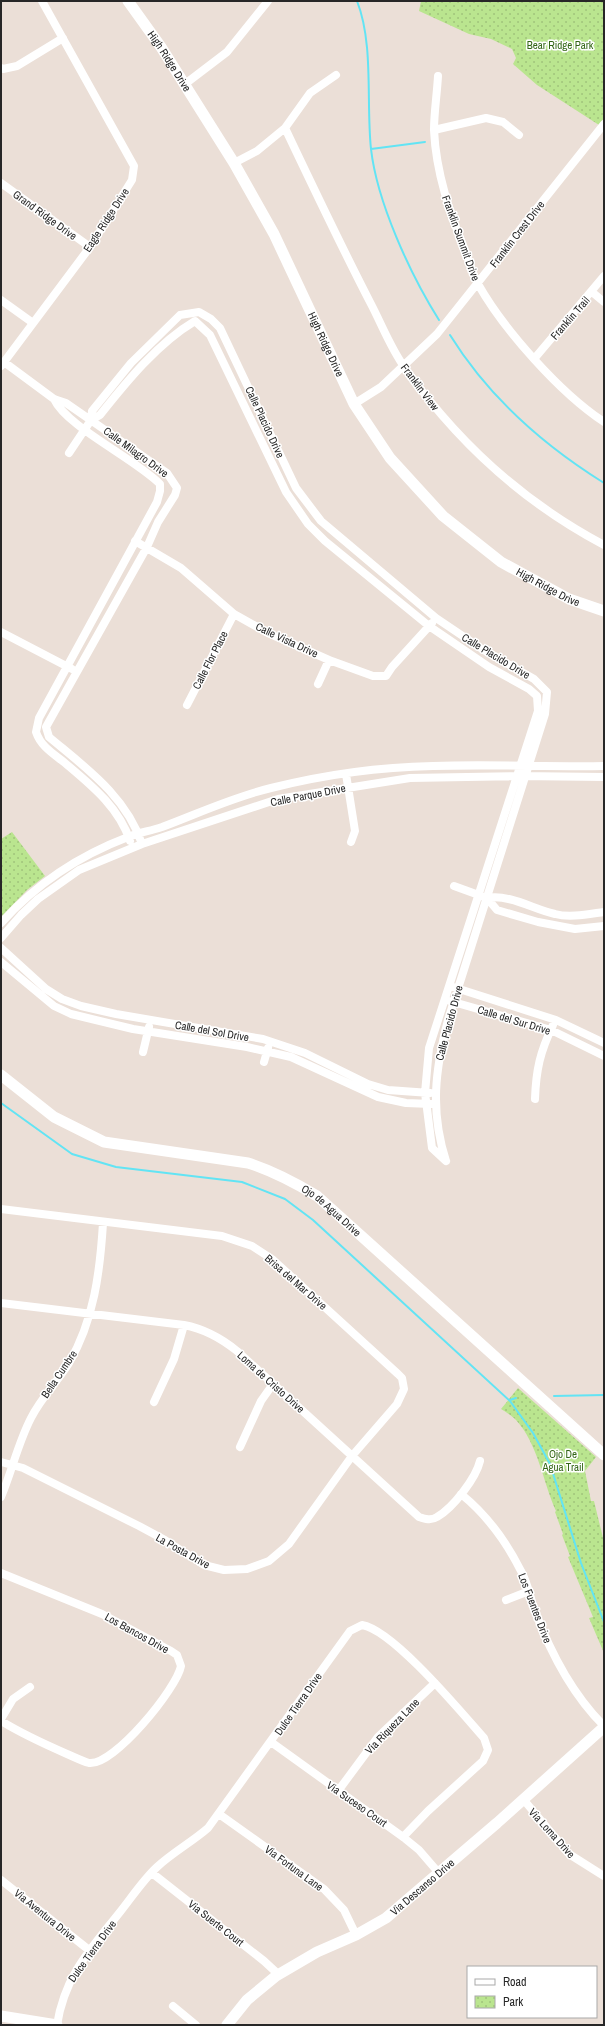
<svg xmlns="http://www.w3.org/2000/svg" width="605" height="2026" font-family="'Archivo Narrow',sans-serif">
<defs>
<pattern id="park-dots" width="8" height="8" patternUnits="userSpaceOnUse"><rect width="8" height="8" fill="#bae58f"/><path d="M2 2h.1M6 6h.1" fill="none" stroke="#a0c47b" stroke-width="1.8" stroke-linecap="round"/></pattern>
</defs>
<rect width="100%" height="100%" fill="#ebdfd7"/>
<path fill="url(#park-dots)" d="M421,1H604V118L599,125L537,85L513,64L516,58L512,49L491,39L469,34L419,11Z
M12,832L45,876L27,890L1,917V839Z
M518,1388L596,1457L585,1471L591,1501H594L604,1542V1653L589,1618L593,1617L568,1557L570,1556L562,1535L563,1534L555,1512L556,1511C543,1482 538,1444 516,1420C512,1416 506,1412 501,1409Z"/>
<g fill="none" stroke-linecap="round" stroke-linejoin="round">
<path stroke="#62e4f4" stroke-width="2" d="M357,1C374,44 366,103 371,149C377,202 410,274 439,320
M371,149L425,142
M450,335C488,396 543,445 604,483
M1,1103L72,1154L116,1167L242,1182L285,1199L313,1220L510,1401L533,1433L550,1464L581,1563L604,1622
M554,1396L604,1395
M510,1400L516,1398"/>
<path stroke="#fff" stroke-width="8" d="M1,68L3,69L17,66L63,38
M438,76C437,94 434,113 434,130C436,173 450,214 466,253C470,263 473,275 478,284C504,330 560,393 604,422
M185,84L227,52L268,1
M285,128C313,187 341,246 371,304C382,325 391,349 405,368C458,443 523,502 604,545
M434,130L486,118L503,122L519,135
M234,163L257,151L285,128L310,93L336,75
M1,183L90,247
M592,292L604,302
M1,300L33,323
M534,359L604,276
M4,362L54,399L66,403L167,473L177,488L175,495L158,522L147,547L46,727L49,737C86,768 126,796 142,844
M1,366L90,247L132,180L134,166L42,1
M54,399C67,427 134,458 160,484V491L157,502L39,718L36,732C41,747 54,754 65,763C91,785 119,807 130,841
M354,404L381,387L437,334L604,124
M91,420L100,415C127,381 158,343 195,321L210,335L286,492L308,524L325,541L429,626L489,667L529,689L537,696L538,711L429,1048L425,1093L432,1148L446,1161
M69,453L91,420L92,411L131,363L180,315L199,312L211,319L220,328L296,488L321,521L436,618L482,649L534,679L547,692L545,714L448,1020C435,1070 430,1111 446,1161
M135,541L181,568L234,614L268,633L329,660L373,676H386L392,667L432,623
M1,632L72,669
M318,684L329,660
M187,705L234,614
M346,774L355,831L351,842
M454,886L487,898L497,910L538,922L575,929L604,926
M487,898C510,894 533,909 555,914C570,918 589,914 604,912
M1,923C36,884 78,856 128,837C138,833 150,831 162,827C197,814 233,797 271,788C323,775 379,767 433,766C490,764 547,767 604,766
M1,938L21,915L38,899L79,870L142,844L278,799L410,778L517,776L604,777
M1,948L46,989L62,999L81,1006L116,1014L263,1039L305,1053L368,1084L388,1090L430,1093
M1,962L54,1006L71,1014L133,1029L247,1047L291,1057L378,1097L406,1103L431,1104
M453,987L556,1020L604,1043
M450,1001L551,1030L604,1056
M143,1052L149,1027
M264,1062L268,1048
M535,1099C536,1070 540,1052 553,1025
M1,1209L222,1236L252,1246L272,1259L398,1374L402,1378L404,1389L397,1404L352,1456L289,1544L269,1561L247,1569L224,1570L204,1565L165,1540L139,1526L23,1468L1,1462
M1,1303L184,1325C205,1329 221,1338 237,1351L419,1517C425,1519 431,1521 437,1517C453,1508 476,1478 480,1461
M154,1402L174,1359L184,1325
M240,1447L261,1401L273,1384
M461,1494C487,1515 506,1541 521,1571C528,1583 530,1598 535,1611C551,1654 572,1694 604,1726
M1,1497C12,1471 18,1443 31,1418C41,1398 57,1382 69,1363C94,1320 100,1272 103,1223
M1,1573L102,1614L171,1651L177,1655L181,1666C177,1688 114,1766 89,1763C82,1761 74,1757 67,1754C44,1744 22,1734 1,1721
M506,1600L529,1591
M1,1719L13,1699L30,1687
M271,1742L403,1837L419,1850L438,1872
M338,1791L378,1737L435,1683
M523,1799L569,1854L604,1876
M219,1814L324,1889L344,1910L356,1935
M152,1873L264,1961L278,1974
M1,1880L89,1950
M173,2006L196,2025
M57,2025C65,1975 90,1950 120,1912C132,1897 143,1880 157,1867C173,1852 192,1842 208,1828L350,1631L362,1625C393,1630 461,1712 484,1738L488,1750L483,1761L428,1811L403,1837"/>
<g stroke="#fff" stroke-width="11">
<path id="s1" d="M128,1L161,47L234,163L274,234L354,404L390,458L443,516L501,562L569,599L604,611"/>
<path id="s2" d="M1,1075L54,1117L104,1142L248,1163C273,1171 294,1182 317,1196L604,1455"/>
<path d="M1,2016L57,2025"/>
<path id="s3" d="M227,2025L247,2000L276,1976L317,1952L356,1935L386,1918L497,1823L604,1727"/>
</g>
</g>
<g text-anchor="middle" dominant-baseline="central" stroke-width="3" stroke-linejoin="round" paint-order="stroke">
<g font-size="11" fill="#326515" stroke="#fff">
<text x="560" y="45">Bear Ridge Park</text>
<text x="563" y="1454">Ojo De<tspan x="563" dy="13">Agua Trail</tspan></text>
</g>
<g font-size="11" fill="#272727" stroke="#fff">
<text stroke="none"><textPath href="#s1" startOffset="73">High Ridge Drive</textPath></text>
<text transform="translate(45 215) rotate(36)">Grand Ridge Drive</text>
<text transform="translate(106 220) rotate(-57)">Eagle Ridge Drive</text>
<text transform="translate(517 234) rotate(-52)">Franklin Crest Drive</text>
<text transform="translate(461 238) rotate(70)">Franklin Summit Drive</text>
<text transform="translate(570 318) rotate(-49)">Franklin Trail</text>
<text stroke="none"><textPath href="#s1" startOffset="397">High Ridge Drive</textPath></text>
<text transform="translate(420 387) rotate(53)">Franklin View</text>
<text transform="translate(265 422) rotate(65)">Calle Placido Drive</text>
<text transform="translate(136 452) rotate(36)">Calle Milagro Drive</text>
<text stroke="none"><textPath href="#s1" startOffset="734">High Ridge Drive</textPath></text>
<text transform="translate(287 640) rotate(25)">Calle Vista Drive</text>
<text transform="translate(496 656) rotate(31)">Calle Placido Drive</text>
<text transform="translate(210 660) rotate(-63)">Calle Flor Place</text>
<text transform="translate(308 795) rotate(-11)">Calle Parque Drive</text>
<text transform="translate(514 1020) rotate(17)">Calle del Sur Drive</text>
<text transform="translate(449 1023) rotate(-75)">Calle Placido Drive</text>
<text transform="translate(212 1031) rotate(10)">Calle del Sol Drive</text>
<text stroke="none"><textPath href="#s2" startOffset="366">Ojo de Agua Drive</textPath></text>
<text transform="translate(296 1282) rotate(41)">Brisa del Mar Drive</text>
<text transform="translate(59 1374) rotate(-56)">Bella Cumbre</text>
<text transform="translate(271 1382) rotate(42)">Loma de Cristo Drive</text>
<text transform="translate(183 1551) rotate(29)">La Posta Drive</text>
<text transform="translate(535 1608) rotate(69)">Los Fuentes Drive</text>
<text transform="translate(137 1633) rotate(29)">Los Bancos Drive</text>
<text transform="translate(298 1704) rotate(-55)">Dulce Tierra Drive</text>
<text transform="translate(392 1726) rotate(-46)">Via Riqueza Lane</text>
<text transform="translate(357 1804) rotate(35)">Via Suceso Court</text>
<text transform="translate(552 1833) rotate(48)">Via Loma Drive</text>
<text transform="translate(294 1868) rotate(36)">Via Fortuna Lane</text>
<text stroke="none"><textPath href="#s3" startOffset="242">Via Descanso Drive</textPath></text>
<text transform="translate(45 1915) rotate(39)">Via Aventura Drive</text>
<text transform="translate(216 1923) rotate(38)">Via Suerte Court</text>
<text transform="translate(92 1951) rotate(-54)">Dulce Tierra Drive</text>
</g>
</g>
<rect width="605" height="2026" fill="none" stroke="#272727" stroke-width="4"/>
<rect x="467" y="1966" width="130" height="52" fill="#ffffff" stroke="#a9a9a9"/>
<rect x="475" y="1979" width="20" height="6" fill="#ffffff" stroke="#a9a9a9"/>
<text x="503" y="1986" font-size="12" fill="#272727">Road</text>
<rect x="475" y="1996" width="20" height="12" fill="url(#park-dots)" stroke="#a9a9a9"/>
<text x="503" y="2006" font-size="12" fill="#272727">Park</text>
</svg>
